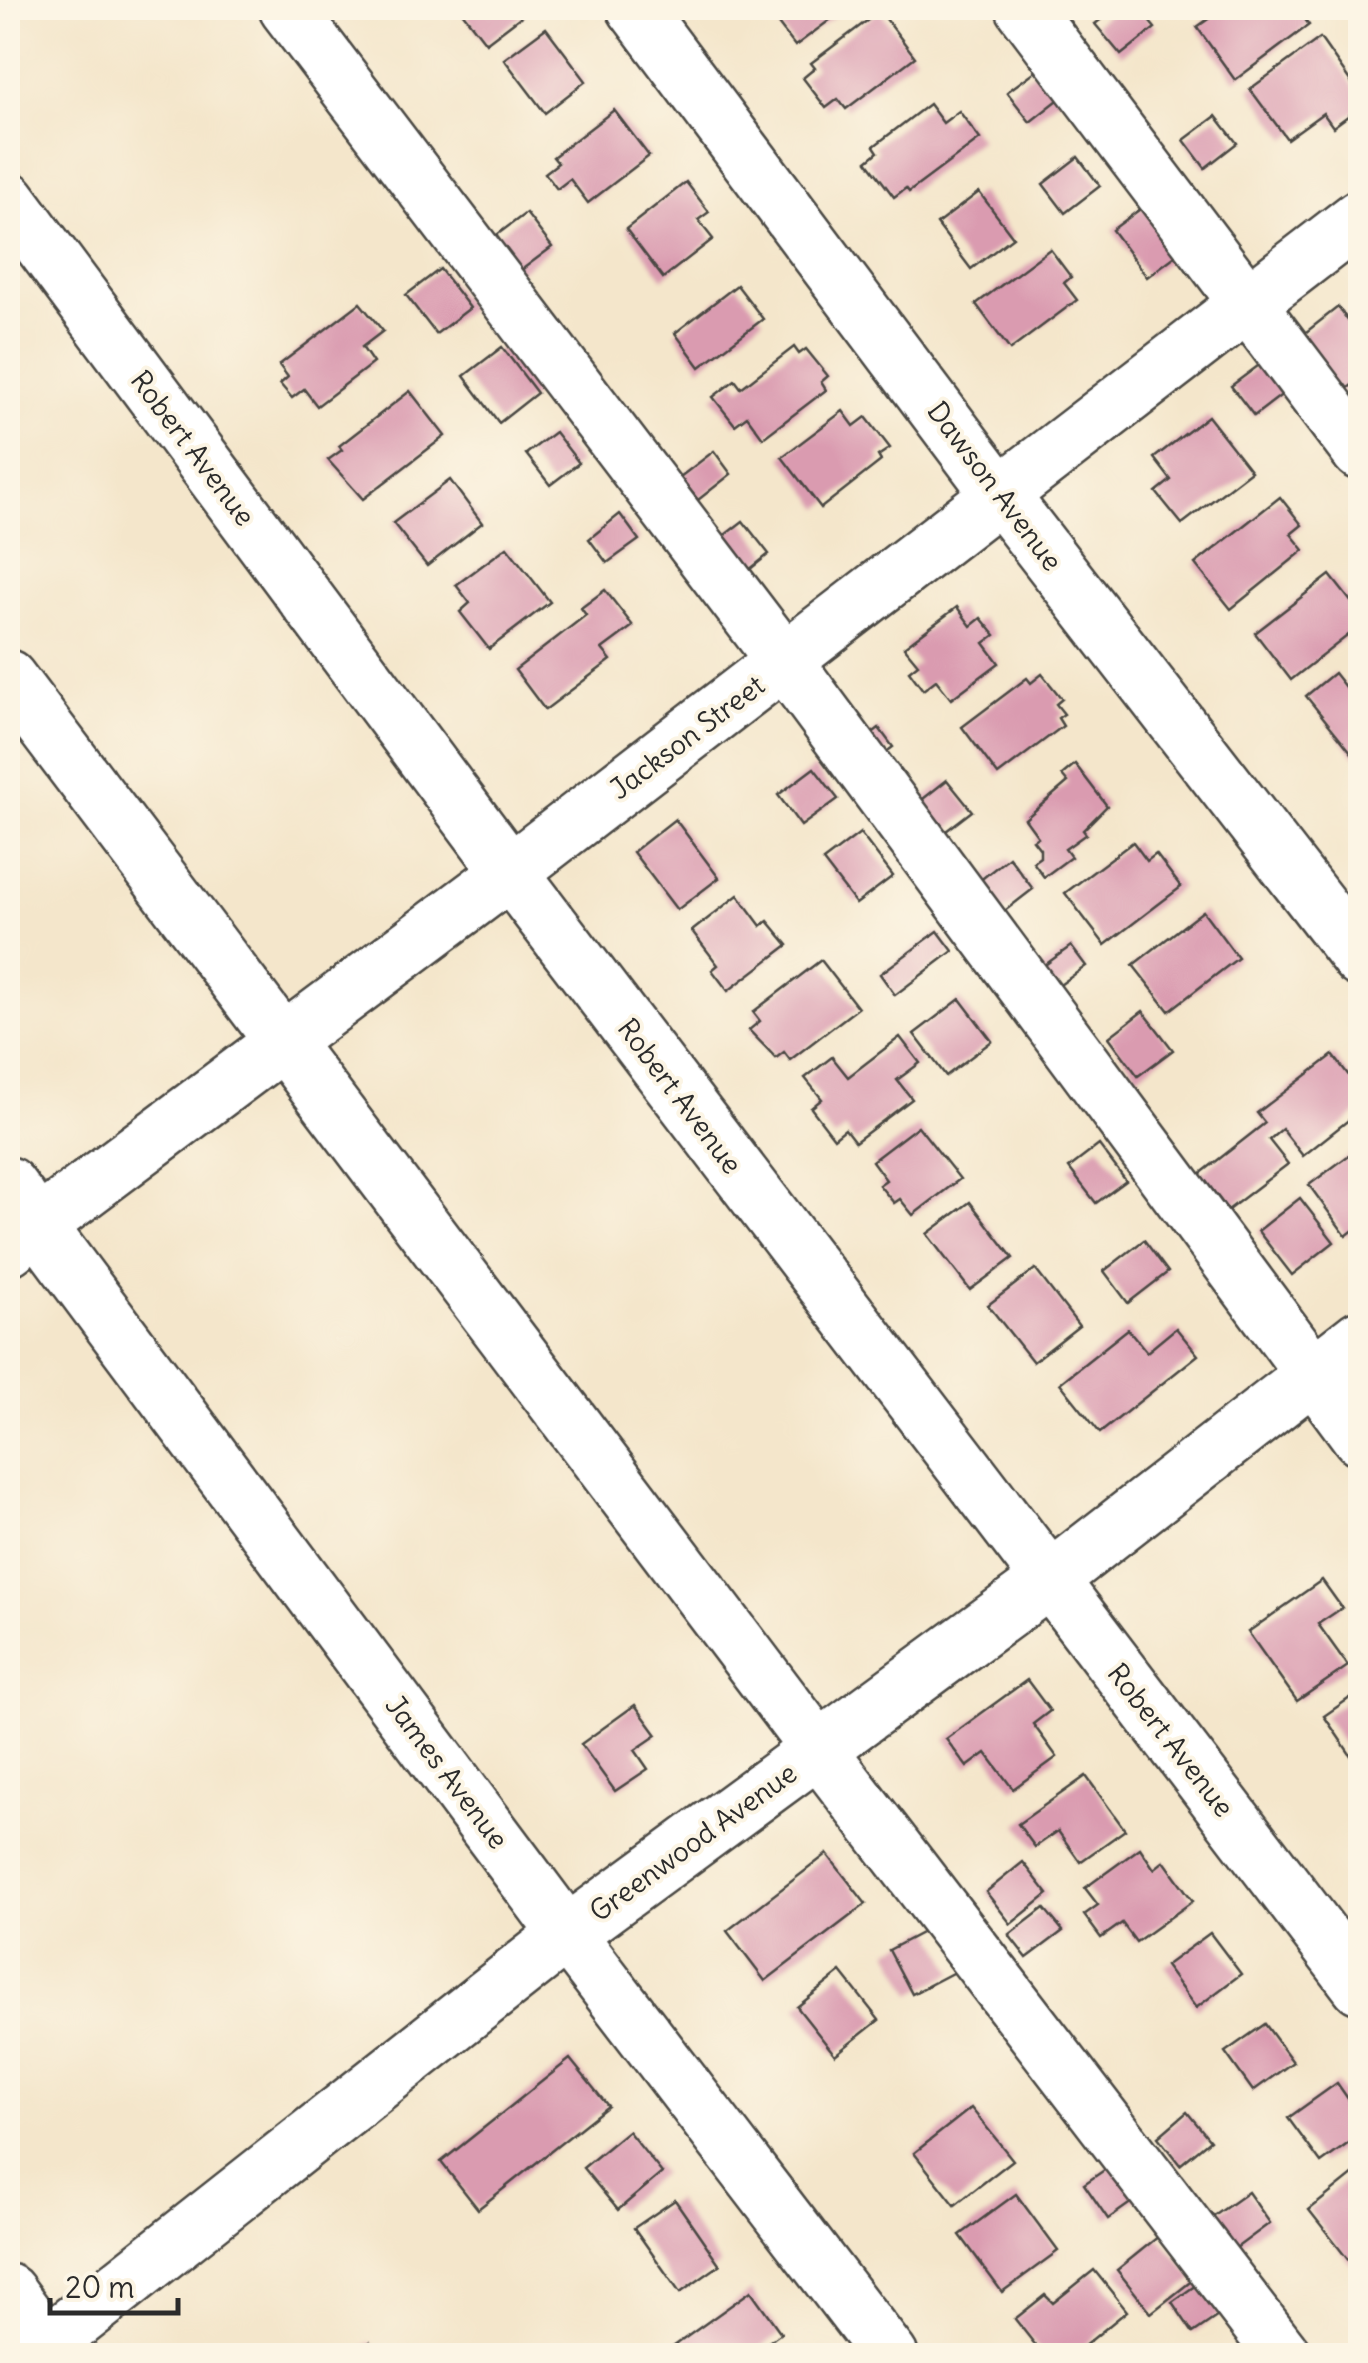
<svg xmlns="http://www.w3.org/2000/svg" width="1368" height="2363" viewBox="0 0 1368 2363" font-family="Delius,sans-serif">
	<rect width="100%" height="100%" fill="#fcf5e5"/>
	<filter id="ink" filterUnits="userSpaceOnUse"><feTurbulence type="fractalNoise" baseFrequency=".01" numOctaves="2"/><feDisplacementMap in="SourceGraphic" scale="20" xChannelSelector="R" yChannelSelector="G"/><feConvolveMatrix kernelMatrix="1 2 1 2 8 2 1 2 1" color-interpolation-filters="sRGB"/></filter>
	<filter id="wash" filterUnits="userSpaceOnUse"><feTurbulence type="fractalNoise" baseFrequency=".0048" numOctaves="4" result="noise"/><feDisplacementMap in="SourceGraphic" scale="40" xChannelSelector="R" yChannelSelector="G"/><feGaussianBlur stdDeviation="2.25" result="paint"/><feColorMatrix in="noise" values="0 0 0 0 0 0 0 0 0 0 0 0 0 0 0 0 0 1.4 0 .05"/><feComposite in="paint" operator="in"/></filter>
	<g filter="url(#wash)">
		<rect width="100%" height="100%" fill="#f4e6cb"/>
		<g id="blocks">
			<g fill="#da9bb0">
				<path d="M459,8h73l-46,35z"/>
				<path d="M766,8h80l-51,38z"/>
				<path d="M1116,8h22l17,20 -34,27 -26,-31z"/>
				<path d="M1224,8h73l12,17 -74,55 -38,-53z"/>
				<path d="M880,11l35,46 -69,52 -8,-10 -12,9 -23,-30 12,-10 -4,-5z"/>
				<path d="M546,28l40,53 -41,32 -41,-54z"/>
				<path d="M1320,38l40,57v12l-27,20 -10,-14 -36,26 -37,-50z"/>
				<path d="M1045,64l22,29 -37,29 -23,-30z"/>
				<path d="M929,104l14,19 16,-12 21,28 -71,53 -3,-4 -12,9 -27,-36 11,-9 -4,-6z"/>
				<path d="M614,110l35,46 -61,47 -18,-24 -13,10 -12,-16 13,-10 -5,-6z"/>
				<path d="M1216,116l21,27 -32,25 -21,-28z"/>
				<path d="M1078,157l22,29 -35,27 -22,-29z"/>
				<path d="M686,182l23,30 -11,8 15,19 -50,39 -37,-49z"/>
				<path d="M979,192l34,45 -42,32 -34,-45z"/>
				<path d="M1147,204l35,47 -35,26 -35,-47z"/>
				<path d="M526,213l26,34 -36,27 -26,-34z"/>
				<path d="M1050,249l21,28 -7,6 13,17 -67,50 -34,-46z"/>
				<path d="M440,269l30,39 -34,26 -30,-39z"/>
				<path d="M737,285l26,34 -63,48 -25,-34z"/>
				<path d="M360,303l23,28 -21,16 11,16 -56,43 -13,-17 -12,9 -12,-14 8,-7 -9,-12z"/>
				<path d="M1338,307l22,30v42l-21,16 -43,-55z"/>
				<path d="M502,347l35,46 -38,30 -35,-47z"/>
				<path d="M794,347l5,7 7,-5 22,27 -7,6 5,8 -63,48 -16,-22 -12,9 -22,-28 22,-17 6,8z"/>
				<path d="M1266,360l22,30 -34,26 -23,-30z"/>
				<path d="M410,391l35,45 -82,63 -35,-39 14,-10 -3,-4z"/>
				<path d="M843,411l11,15 12,-9 24,31 -12,8 3,5 -60,47 -39,-51z"/>
				<path d="M1208,416l43,55 -69,53 -26,-32 15,-12 -17,-22z"/>
				<path d="M555,432l24,31 -29,22 -24,-31z"/>
				<path d="M714,451l17,23 -33,26 -18,-23z"/>
				<path d="M450,480l32,43 -55,43 -34,-43z"/>
				<path d="M1280,497l22,28 -11,9 13,16 -73,59 -36,-45z"/>
				<path d="M620,514l19,26 -32,23 -18,-24z"/>
				<path d="M743,521l26,33 -35,28 -26,-34z"/>
				<path d="M507,547l43,55 -61,47 -29,-37 10,-9 -14,-18z"/>
				<path d="M1330,575l30,38v13l-69,54 -36,-47z"/>
				<path d="M605,590l28,36 -31,23 9,11 -66,50 -30,-40 71,-55 -5,-7z"/>
				<path d="M957,607l14,19 10,-8 14,17 -11,8 15,20 -48,36 -15,-19 -13,10 -14,-19 9,-7 -14,-17z"/>
				<path d="M1334,673l11,14 15,-12v77l-5,5 -49,-61z"/>
				<path d="M1042,674l20,25 -6,5 8,10 -6,4 5,8 -65,49 -36,-48 65,-49 4,5z"/>
				<path d="M879,728l14,19 -23,17 -14,-18z"/>
				<path d="M1075,764l32,42 -24,24 3,4 -21,15 6,8 -27,20 -11,-15 7,-5v-8l-7,-9 5,-3 -13,-18 43,-37 -6,-7z"/>
				<path d="M814,768l24,31 -37,27 -23,-31z"/>
				<path d="M947,780l25,31 -39,30 -24,-31z"/>
				<path d="M675,819l44,59 -42,32 -44,-58z"/>
				<path d="M860,833l33,43 -37,28 -33,-43z"/>
				<path d="M1133,842l14,19 9,-7 25,33 -76,58 -40,-52z"/>
				<path d="M1009,857l24,32 -31,24 -24,-31z"/>
				<path d="M738,895l23,31 7,-5 20,24 -60,46 -16,-21 6,-5 -26,-34z"/>
				<path d="M1203,911l35,47 -69,53 -36,-46z"/>
				<path d="M938,931l15,20 -58,44 -15,-21z"/>
				<path d="M1071,946l15,20 -33,24 -15,-20z"/>
				<path d="M821,960l37,48 -68,52 -6,-8 -8,6 -27,-28 11,-9 -7,-9z"/>
				<path d="M960,999l32,42 -46,35 -32,-42z"/>
				<path d="M1143,1011l30,39 -35,26 -29,-39z"/>
				<path d="M900,1037l20,26 -23,17 15,19 -57,43 -10,-13 -11,9 -23,-30 11,-9 -17,-21 27,-21 16,20z"/>
				<path d="M1333,1055l27,35v21l-57,45 -21,-27 -13,11 19,24 -60,46 -28,-36 65,-51 -8,-10z"/>
				<path d="M918,1126l42,53 -47,36 -13,-16 -6,4 -15,-18 7,-5 -14,-19z"/>
				<path d="M1099,1145l27,36 -30,22 -27,-35z"/>
				<path d="M1360,1147v78l-14,11 -37,-51z"/>
				<path d="M1300,1198l34,44 -42,33 -34,-44z"/>
				<path d="M970,1202l43,56 -43,32 -43,-56z"/>
				<path d="M1144,1240l24,32 -40,31 -24,-32z"/>
				<path d="M1035,1269l44,57 -46,36 -45,-57z"/>
				<path d="M1176,1328l22,27 -98,78 -40,-50 68,-54 19,23z"/>
				<path d="M1322,1580l20,28 -24,16 30,42 -51,35 -49,-69z"/>
				<path d="M1027,1680l23,31 -17,13 24,33 -44,32 -27,-36 -19,14 -21,-28z"/>
				<path d="M1360,1691v78l-36,-53z"/>
				<path d="M635,1705l22,30 -22,15 13,19 -33,22 -34,-47z"/>
				<path d="M1086,1776l39,54 -45,32 -22,-31 -23,16 -17,-23z"/>
				<path d="M1140,1848l14,21 10,-8 29,40 -57,41 -14,-19 -21,15 -17,-23 14,-10 -13,-17z"/>
				<path d="M827,1854l39,50 -101,77 -38,-50z"/>
				<path d="M1023,1862l25,32 -37,30 -25,-32z"/>
				<path d="M1044,1908l19,23 -36,27 -18,-23z"/>
				<path d="M931,1928l23,44 -42,22 -23,-44z"/>
				<path d="M1210,1933l31,41 -45,34 -31,-42z"/>
				<path d="M841,1972l38,48 -44,35 -38,-48z"/>
				<path d="M1265,2024l28,38 -40,29 -28,-39z"/>
				<path d="M570,2059l38,47 -130,103 -37,-47z"/>
				<path d="M1337,2083l23,33v19l-39,28 -33,-45z"/>
				<path d="M971,2108l42,52 -58,45 -41,-52z"/>
				<path d="M1187,2112l23,28 -30,25 -22,-28z"/>
				<path d="M628,2131l34,42 -44,37 -35,-42z"/>
				<path d="M1116,2162l23,35 -31,22 -24,-35z"/>
				<path d="M1360,2169v106l-51,-65z"/>
				<path d="M1248,2192l22,31 -38,28 -22,-32z"/>
				<path d="M1016,2194l42,57 -56,41 -42,-57z"/>
				<path d="M675,2200l45,65 -40,28 -46,-65z"/>
				<path d="M1159,2236l35,43 -43,34 -34,-43z"/>
				<path d="M1094,2270l33,41 -55,45h-28l-29,-37 30,-24 8,8z"/>
				<path d="M1199,2283l22,31 -28,19 -21,-31z"/>
				<path d="M751,2291l30,42 -32,23h-74l-5,-7z"/>
				<path d="M370,2342l11,14h-28z"/>
			</g>
		</g>
	</g>
	<g filter="url(#ink)">
		<use href="#blocks" fill-opacity="0" stroke="#494743" stroke-width="2.5"/>
		<g fill="none" stroke-linecap="round" stroke-linejoin="round">
			<g stroke="#494743" stroke-width="60">
				<g id="minor">
					<path d="M287,8l498,654 575,775"/>
					<path d="M635,8l367,489 358,462"/>
					<path d="M1024,8l336,444"/>
					<path d="M8,199l502,673 850,1114"/>
					<path d="M8,678l810,1071 466,607"/>
					<path d="M8,1185l559,749 323,422"/>
					<path d="M8,1248l502,-376 850,-655"/>
					<path d="M8,2292l47,64"/>
					<path d="M32,2356l535,-422 481,-353 312,-243"/>
				</g>
			</g>
			<use href="#minor" stroke="#fff" stroke-width="55"/>
		</g>
	</g>
	<g text-anchor="middle" stroke-width="8" stroke-linejoin="round" paint-order="stroke">
		<g font-size="28" fill="#2b2b2b" stroke="#fcf5e5">
			<text transform="translate(193 448) rotate(53)" y="10">Robert Avenue</text>
			<text transform="translate(995 486) rotate(53)" y="10">Dawson Avenue</text>
			<text transform="translate(687 737) rotate(-37)" y="10">Jackson Street</text>
			<text transform="translate(680 1096) rotate(53)" y="10">Robert Avenue</text>
			<text transform="translate(1171 1740) rotate(52)" y="10">Robert Avenue</text>
			<text transform="translate(447 1772) rotate(53)" y="10">James Avenue</text>
			<text transform="translate(693 1842) rotate(-36)" y="10">Greenwood Avenue</text>
		</g>
	</g>
	<rect width="1368" height="2363" fill="none" stroke="#fcf5e5" stroke-width="40"/>
	<path d="M50 2298v15h128v-15" fill="none" stroke="#2b2b2b" stroke-width="5"/>
	<text x="65" y="2298" font-size="30" fill="#2b2b2b" stroke="#fcf5e5" stroke-width="8" paint-order="stroke">20 m</text>
</svg>
